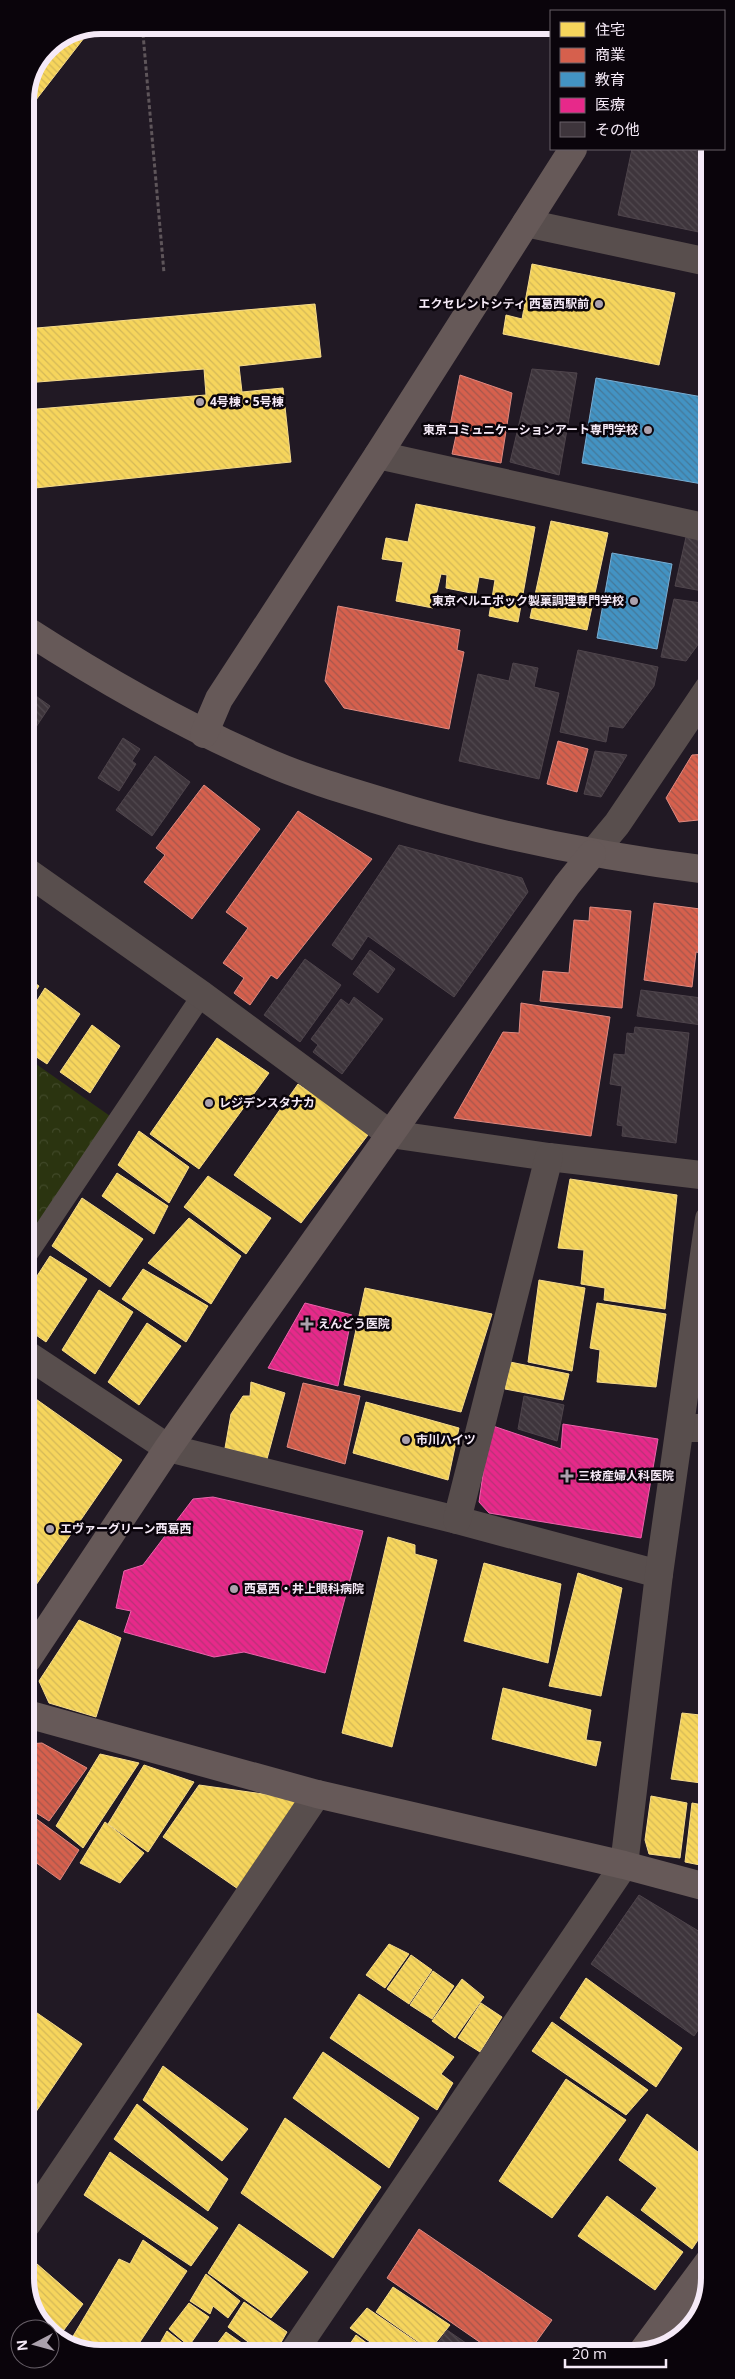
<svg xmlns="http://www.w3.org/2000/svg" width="735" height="2379" viewBox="0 0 735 2379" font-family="'Open Sans','Noto Sans JP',sans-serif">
	<defs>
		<pattern id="park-crowns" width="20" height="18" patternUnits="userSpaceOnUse" patternTransform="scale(1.25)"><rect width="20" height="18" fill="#2b3410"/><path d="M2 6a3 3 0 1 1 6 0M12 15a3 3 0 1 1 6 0" fill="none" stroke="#404828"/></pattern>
		<pattern id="homes-back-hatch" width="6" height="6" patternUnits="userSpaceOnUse" patternTransform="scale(1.25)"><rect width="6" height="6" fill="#f6d55c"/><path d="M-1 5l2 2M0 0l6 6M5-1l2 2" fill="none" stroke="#d4b858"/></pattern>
		<pattern id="shops-back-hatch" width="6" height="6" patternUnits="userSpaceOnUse" patternTransform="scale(1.25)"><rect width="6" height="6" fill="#d6604d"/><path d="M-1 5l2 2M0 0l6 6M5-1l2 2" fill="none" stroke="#a5574c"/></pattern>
		<pattern id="schools-back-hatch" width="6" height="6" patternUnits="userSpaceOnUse" patternTransform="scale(1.25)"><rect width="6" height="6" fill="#4393c3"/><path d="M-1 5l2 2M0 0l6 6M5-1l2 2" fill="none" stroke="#457899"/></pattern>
		<pattern id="health-back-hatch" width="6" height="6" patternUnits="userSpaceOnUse" patternTransform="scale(1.25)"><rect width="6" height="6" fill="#e7298a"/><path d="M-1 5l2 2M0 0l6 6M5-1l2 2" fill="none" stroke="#b83277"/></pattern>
		<pattern id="building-back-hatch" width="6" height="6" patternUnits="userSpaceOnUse" patternTransform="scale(1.25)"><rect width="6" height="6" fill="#3e353c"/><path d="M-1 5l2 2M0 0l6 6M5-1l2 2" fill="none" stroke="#51494f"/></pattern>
	</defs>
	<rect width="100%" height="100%" fill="#211924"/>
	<path fill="url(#park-crowns)" d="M26,1057l84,59 -84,125z"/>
	<g fill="url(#homes-back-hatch)" stroke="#f6db8a">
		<path d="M91,29l-66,85v-14l22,-53z"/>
		<path d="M532,264l143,29 -16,72 -156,-31 3,-19 16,4z"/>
		<path d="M315,304l6,53 -82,9 3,26 41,-4 8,74 -266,27v-79l181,-15 -2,-26 -179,14v-54z"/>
		<path d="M416,504l119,23 -17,95 -29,-6 6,-36 -16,-3 -3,17 -30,-6 1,-13 -6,-1 -8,34 -37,-7 7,-39 -21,-3 4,-21 22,4z"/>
		<path d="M551,521l57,12 -21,97 -57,-12z"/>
		<path d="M26,977l13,9 -13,20z"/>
		<path d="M45,988l35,26 -33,50 -21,-14v-32z"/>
		<path d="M92,1025l28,21 -30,47 -30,-21z"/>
		<path d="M217,1038l52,35 -70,96 -49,-35z"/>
		<path d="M298,1084l73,47 -70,92 -67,-48z"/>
		<path d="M139,1131l50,36 -20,36 -51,-38z"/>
		<path d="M117,1173l51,33 -14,28 -52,-38z"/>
		<path d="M208,1176l63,42 -25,36 -62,-47z"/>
		<path d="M570,1179l107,16 -12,114 -61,-9 1,-12 -24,-4 3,-34 -26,-2z"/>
		<path d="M82,1198l61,41 -33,48 -58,-41z"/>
		<path d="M189,1218l52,38 -30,48 -63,-41z"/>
		<path d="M50,1256l37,23 -41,63 -20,-14v-35z"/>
		<path d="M143,1269l65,37 -22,36 -64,-43z"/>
		<path d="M539,1280l46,8 -13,83 -44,-9z"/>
		<path d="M365,1288l127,26 -31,98 -117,-27z"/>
		<path d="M99,1290l34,22 -38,62 -33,-24z"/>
		<path d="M597,1303l69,11 -10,73 -59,-5 3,-32 -10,-2z"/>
		<path d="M147,1323l34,23 -42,59 -31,-23z"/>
		<path d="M510,1362l59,12 -6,26 -58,-11z"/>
		<path d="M251,1382l34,11 -18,66 -42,-11 6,-34 12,-18h7z"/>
		<path d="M26,1392l96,68 -95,138z"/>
		<path d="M366,1402l93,26 -11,52 -95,-27z"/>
		<path d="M388,1537l27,8v9l22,6 -45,187 -50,-14z"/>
		<path d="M484,1563l77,21 -13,79 -84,-22z"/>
		<path d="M578,1573l44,15 -21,108 -52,-10z"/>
		<path d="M79,1620l42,18 -25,79 -47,-14 -10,-22z"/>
		<path d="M503,1688l88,22 -5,30 15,2 -5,24 -104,-27z"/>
		<path d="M682,1713l27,3v68l-38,-5z"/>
		<path d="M100,1754l39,9 -56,85 -27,-22z"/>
		<path d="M144,1765l50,17 -46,70 -40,-28z"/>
		<path d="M199,1785l100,14 -58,92 -78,-54z"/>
		<path d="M651,1796l36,7 -7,55 -31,-4 -4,-14z"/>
		<path d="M692,1803l17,3 1,61 -25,-5z"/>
		<path d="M105,1822l39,31 -24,30 -40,-20z"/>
		<path d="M389,1944l20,10 -24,34 -19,-13z"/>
		<path d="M411,1955l21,15 -23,34 -22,-15z"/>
		<path d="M433,1971l21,15 -22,33 -22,-14z"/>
		<path d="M586,1978l96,70 -26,39 -96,-69z"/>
		<path d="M462,1979l22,18 -29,41 -23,-17z"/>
		<path d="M359,1994l95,63 -13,17 12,9 -16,27 -107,-72z"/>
		<path d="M481,2003l21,14 -22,35 -22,-14z"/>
		<path d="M27,2006l55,38 -55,81z"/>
		<path d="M552,2022l96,68 -22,25 -94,-64z"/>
		<path d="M323,2052l96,66 -30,50 -96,-70z"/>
		<path d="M163,2066l85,63 -26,32 -79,-61z"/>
		<path d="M566,2079l60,41 -74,98 -53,-37z"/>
		<path d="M137,2104l91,75 -20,32 -94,-72z"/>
		<path d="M647,2114l63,47v61l-18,27 -51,-39 16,-22 -38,-28z"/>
		<path d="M285,2118l96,69 -48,71 -92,-65z"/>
		<path d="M110,2152l108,76 -27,38 -107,-71z"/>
		<path d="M607,2196l76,56 -28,38 -77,-54z"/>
		<path d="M239,2224l69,48 -37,46 -63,-45z"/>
		<path d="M143,2240l44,31 -55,83h-37l-26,-11 50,-84 11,5z"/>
		<path d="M29,2257l54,47 -25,34 -7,-3 -1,-6h-3l-19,-31z"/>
		<path d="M206,2274l34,27 -12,17 -15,-12 -3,8 -20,-13z"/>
		<path d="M393,2287l57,38 -20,25 -54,-38z"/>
		<path d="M244,2302l43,30 -12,21h-12l-35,-26z"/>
		<path d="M189,2303l20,14 -20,29 -20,-17z"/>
		<path d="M367,2308l51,35 -5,9 -27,1 -36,-25z"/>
		<path d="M167,2331l22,17 -3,5 -32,1z"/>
		<path d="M226,2332l30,21h-46z"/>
		<path d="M356,2335l24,18h-36z"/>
	</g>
	<g fill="url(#shops-back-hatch)" stroke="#df8980">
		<path d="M460,375l52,18 -11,70 -49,-9 5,-23 -7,-5z"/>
		<path d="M338,606l122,24 -3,20 7,2 -15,77 -105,-21 -19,-27z"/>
		<path d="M558,741l30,8 -11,43 -30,-8z"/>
		<path d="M708,754v65l-29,3 -13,-24 26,-43z"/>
		<path d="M204,785l56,44 -68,90 -48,-37 21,-27 -9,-7z"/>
		<path d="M298,811l74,48 -95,120 -6,-4 -21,30 -16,-12 10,-15 -21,-15 25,-35 -22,-16z"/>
		<path d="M654,903l54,7v44l-12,-2 -4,35 -48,-7z"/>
		<path d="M590,907l41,4 -9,97 -82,-7 3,-30 26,2 5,-53 15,1z"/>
		<path d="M521,1003l89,14 -19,119 -137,-18 49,-86 16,1z"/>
		<path d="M303,1383l57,13 -15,68 -58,-17z"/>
		<path d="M42,1743l45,25 -38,53 -22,-14v-63z"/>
		<path d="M27,1812l52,38 -19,30 -33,-24z"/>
		<path d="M419,2229l133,91 -23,32h-35l-107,-74z"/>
	</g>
	<g fill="url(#schools-back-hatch)" stroke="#78add3">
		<path d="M596,378l112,20v87l-126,-22z"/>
		<path d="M612,553l60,11 -15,85 -60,-11z"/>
	</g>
	<g fill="url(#health-back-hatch)" stroke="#eb63ab">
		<path d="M305,1303l47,12 -14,71 -70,-18z"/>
		<path d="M563,1424l95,15 -17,99 -152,-25 -10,-11 11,-77 71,24z"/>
		<path d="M213,1497l150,34 -38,142 -81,-21 -30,5 -90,-25 7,-21 -15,-3 8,-37 19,-6 50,-66z"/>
	</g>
	<g fill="url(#building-back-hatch)" stroke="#4e444b">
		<path d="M632,149h55l21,4v81l-90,-19z"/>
		<path d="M532,369l45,4 -18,102 -49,-13z"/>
		<path d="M686,537l22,5v50l-33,-6z"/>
		<path d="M674,599l34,5v27l-22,30 -25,-4z"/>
		<path d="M578,650l80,17 -4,19 -31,42 -14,-2 -3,16 -46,-10z"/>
		<path d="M513,663l25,5 -4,19 25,6 -20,86 -80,-18 19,-87 31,7z"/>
		<path d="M26,689l24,17 -24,36z"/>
		<path d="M123,738l17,11 -8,12 4,3 -17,27 -21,-13z"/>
		<path d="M595,751l32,4 -26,42 -17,-3z"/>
		<path d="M155,756l35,26 -38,54 -36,-26z"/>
		<path d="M399,845l123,33 6,14 -74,105 -86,-61 -16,24 -20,-15z"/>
		<path d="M370,950l25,19 -17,24 -25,-19z"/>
		<path d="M305,959l36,26 -41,57 -36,-27z"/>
		<path d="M641,990l68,9v27l-72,-10z"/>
		<path d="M354,997l29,22 -41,55 -29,-22 5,-7 -7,-6 30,-40 8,6z"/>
		<path d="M635,1027l54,6 -13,110 -54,-7 1,-10 -6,-1 5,-39 -12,-2 4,-30 11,1 2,-22 7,1z"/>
		<path d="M524,1396l40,9 -7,36 -39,-12z"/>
		<path d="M639,1895l71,43v75l-16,23 -103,-72z"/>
		<path d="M447,2330l32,22h-47z"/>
	</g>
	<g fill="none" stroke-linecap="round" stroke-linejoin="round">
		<path stroke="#5e555a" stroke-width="3" stroke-dasharray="4 2.5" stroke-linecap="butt" d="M143,34l21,239"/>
		<path stroke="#584e4d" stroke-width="20" d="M26,1257l176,-262"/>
		<g stroke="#584e4d" stroke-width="28">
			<path d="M526,223l182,39"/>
			<path d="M378,455l330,73"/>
			<path d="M592,854l25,-30 91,-135"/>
			<path d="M26,871l176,124 188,139 159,23 160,19"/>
			<path d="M26,1354l142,94 289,72 202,54"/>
			<path d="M681,1428h28"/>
			<path d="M457,1520l92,-363"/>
			<path d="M27,2224l290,-430"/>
			<path d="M293,2353l331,-488 35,-291 50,-355"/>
		</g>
		<g stroke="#665958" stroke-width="28">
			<path d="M26,630c76,49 154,94 237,130 38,17 78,29 118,41 109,34 214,55 327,69"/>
			<path d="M204,734l15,-35 159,-244 195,-306"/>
			<path d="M27,1660l141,-212 399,-563 25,-31"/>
			<path d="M27,1714l290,80 307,71 86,23"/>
			<path d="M642,2352l68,-92"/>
		</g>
	</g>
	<g fill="#aba1ad" stroke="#0a040b" stroke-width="2">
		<circle cx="599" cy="304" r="5"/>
		<circle cx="200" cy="402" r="5"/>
		<circle cx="648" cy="430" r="5"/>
		<circle cx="634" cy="601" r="5"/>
		<circle cx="209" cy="1103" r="5"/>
		<path d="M304.5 1316.5h5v5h5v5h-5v5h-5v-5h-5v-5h5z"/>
		<circle cx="406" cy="1440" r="5"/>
		<path d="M564.5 1468.5h5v5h5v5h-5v5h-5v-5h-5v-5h5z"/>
		<circle cx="50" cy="1529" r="5"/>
		<circle cx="234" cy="1589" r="5"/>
	</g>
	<g text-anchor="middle" stroke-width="5" stroke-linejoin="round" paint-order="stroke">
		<g font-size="12" font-weight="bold" fill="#f5eaf7" stroke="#0a040b" text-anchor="start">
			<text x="589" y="308" text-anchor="end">エクセレントシティ 西葛西駅前</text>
			<text x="210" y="406">4号棟・5号棟</text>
			<text x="638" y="434" text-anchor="end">東京コミュニケーションアート専門学校</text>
			<text x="624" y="605" text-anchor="end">東京ベルエポック製菓調理専門学校</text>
			<text x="219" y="1107">レジデンスタナカ</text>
			<text x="318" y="1328">えんどう医院</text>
			<text x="416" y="1444">市川ハイツ</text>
			<text x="578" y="1480">三枝産婦人科医院</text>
			<text x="60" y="1533">エヴァーグリーン西葛西</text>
			<text x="244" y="1593">西葛西・井上眼科病院</text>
		</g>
	</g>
	<path d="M0 0H735V2379H0ZM101 34H634A67 67 0 0 1 701 101V2278A67 67 0 0 1 634 2345H101A67 67 0 0 1 34 2278V101A67 67 0 0 1 101 34Z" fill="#0a040b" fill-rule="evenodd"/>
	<path fill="none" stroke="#f5eaf7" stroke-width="6" d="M101 34H634A67 67 0 0 1 701 101V2278A67 67 0 0 1 634 2345H101A67 67 0 0 1 34 2278V101A67 67 0 0 1 101 34Z"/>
	<rect x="550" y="10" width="175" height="140" fill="#0a040b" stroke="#686069"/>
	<rect x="560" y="22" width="25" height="15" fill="#f6d55c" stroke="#686069"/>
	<text x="595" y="35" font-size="15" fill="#f5eaf7">住宅</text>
	<rect x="560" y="48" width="25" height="15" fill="#d6604d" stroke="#686069"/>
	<text x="595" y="60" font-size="15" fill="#f5eaf7">商業</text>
	<rect x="560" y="72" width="25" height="15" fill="#4393c3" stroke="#686069"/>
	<text x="595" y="85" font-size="15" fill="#f5eaf7">教育</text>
	<rect x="560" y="98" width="25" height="15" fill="#e7298a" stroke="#686069"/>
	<text x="595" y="110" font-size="15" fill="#f5eaf7">医療</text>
	<rect x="560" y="122" width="25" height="15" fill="#3e353c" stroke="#686069"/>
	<text x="595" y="135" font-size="15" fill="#f5eaf7">その他</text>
	<g transform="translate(35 2344) rotate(264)"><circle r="24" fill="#0a040b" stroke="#686069"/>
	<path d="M0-4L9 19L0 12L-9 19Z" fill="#aba1ad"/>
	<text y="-8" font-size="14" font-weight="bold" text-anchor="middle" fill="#f5eaf7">N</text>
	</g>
	<path d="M565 2359v8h101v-8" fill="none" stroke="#f5eaf7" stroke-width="2.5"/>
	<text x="572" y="2359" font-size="15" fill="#f5eaf7" stroke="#0a040b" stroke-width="4" paint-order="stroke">20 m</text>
</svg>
